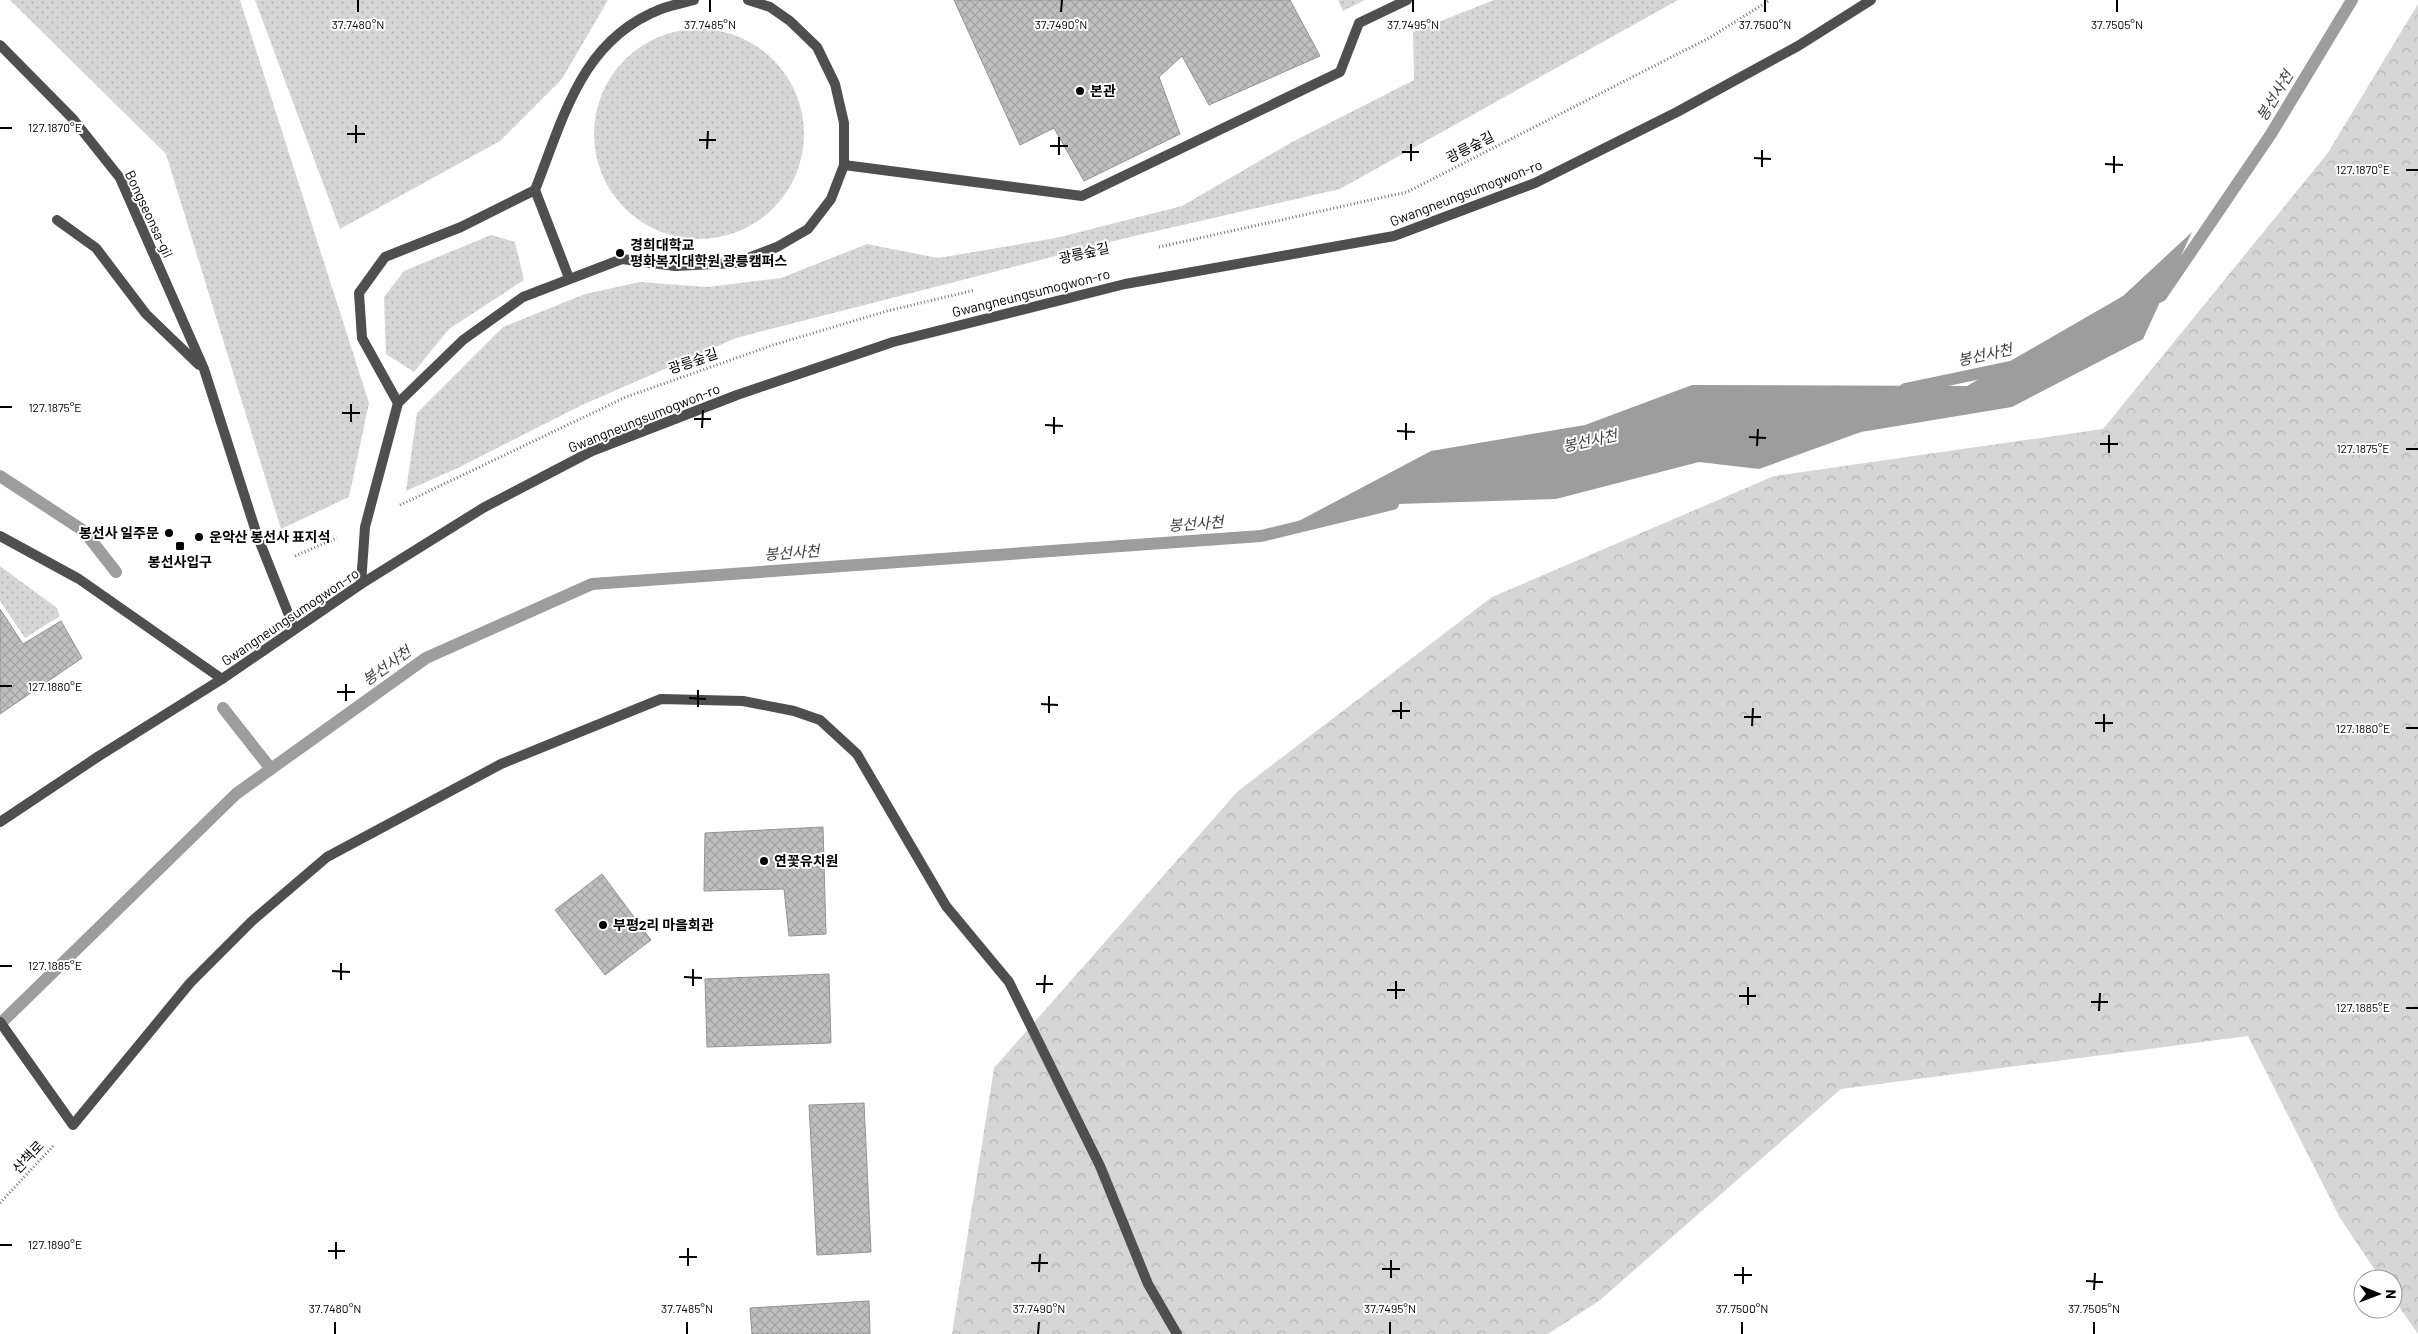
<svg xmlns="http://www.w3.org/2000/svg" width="2418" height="1334" viewBox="0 0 2418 1334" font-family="Barlow,'Noto Sans KR',sans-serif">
	<defs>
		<pattern id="grass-dots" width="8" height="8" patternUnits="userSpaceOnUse" patternTransform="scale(1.25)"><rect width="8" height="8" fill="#d6d6d6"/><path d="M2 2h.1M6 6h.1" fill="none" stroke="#b6b6b6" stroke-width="1.8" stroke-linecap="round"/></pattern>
		<pattern id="forest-crowns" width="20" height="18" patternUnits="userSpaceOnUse" patternTransform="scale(1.25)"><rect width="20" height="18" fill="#d6d6d6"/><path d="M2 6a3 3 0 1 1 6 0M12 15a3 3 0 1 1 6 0" fill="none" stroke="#b6b6b6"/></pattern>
		<pattern id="building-cross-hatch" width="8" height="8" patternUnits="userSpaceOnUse" patternTransform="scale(1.25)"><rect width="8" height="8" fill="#bfbfbf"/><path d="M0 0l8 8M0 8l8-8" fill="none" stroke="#a2a2a2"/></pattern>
	</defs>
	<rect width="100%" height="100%" fill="#fff"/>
	<g fill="url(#grass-dots)">
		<path d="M10,0h230l129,403 -20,94 -68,32 -115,-375z"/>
		<path d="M255,0h353l-46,79 -62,62 -160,88z"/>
		<path d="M1338,0h27l-22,11z"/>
		<path d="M1494,0h184l-338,189 -214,49 -390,100 -154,67 -122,62 -54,24 11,-78 86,-86 82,-33 55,-12 68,5 73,-9 86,-34 71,14 118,-20 126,-32 110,-64 122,-62 -1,-48z"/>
		<circle cx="699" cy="134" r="105"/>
		<path d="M491,235l24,7 9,38 -75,49 -35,43 -28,-18 -2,-57 20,-26z"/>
		<path d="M0,566l57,42 3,8 -35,22 -25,-37z"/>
	</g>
	<path fill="url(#forest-crowns)" d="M2418,4v1330l-25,-36v-19h-12l-41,-61 -92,-182 -407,53 -242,212 -51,33h-596l42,-266 244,-277 254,-194 282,-121 329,-47 224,-275z"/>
	<path fill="#9d9d9d" d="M2192,232l-49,107 -131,68 -151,25 -102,37 -60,-7 -143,37 -158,5 -103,19 136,-72 154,-26 107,-40 275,1 156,-90z"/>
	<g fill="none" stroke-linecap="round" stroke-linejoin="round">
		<g stroke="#9d9d9d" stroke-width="12">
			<path d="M2156,298l5,-2 110,-162 81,-134"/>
			<path d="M1905,389l105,-22"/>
			<path d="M0,476l84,55 32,41"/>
			<path d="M223,708l48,61"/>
			<path d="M0,1024l236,-230 190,-136 166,-74 669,-48 132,-32"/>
		</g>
	</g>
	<g fill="url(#building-cross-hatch)" stroke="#939393">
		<path d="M954,0h336l30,56 -111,49 -27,-49 -23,21 21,57 -96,47 -30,-53 -34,17z"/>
		<path d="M0,609l23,35 38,-23 21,37 -82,56z"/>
		<path d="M823,827l3,107 -37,2 -5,-47 -80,2 1,-58z"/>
		<path d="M602,874l49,66 -46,35 -50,-65z"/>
		<path d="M829,974l2,69 -124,4 -2,-68z"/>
		<path d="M864,1103l7,149 -54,3 -8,-150z"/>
		<path d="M869,1301l1,33h-118l-2,-26z"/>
	</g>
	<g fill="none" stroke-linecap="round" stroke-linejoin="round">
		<g stroke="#717171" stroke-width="3" stroke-dasharray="1 2.5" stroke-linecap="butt">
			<path d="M1159,247l248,-55 302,-154 61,-38"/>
			<path d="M400,505l226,-108 147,-52 114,-34 88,-21"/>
			<path d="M295,556l42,-18"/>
			<path d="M0,1203l54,-58"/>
		</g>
		<g stroke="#4f4f4f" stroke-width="10">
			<path d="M0,45l73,74 47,59 84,191 53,166"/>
			<path d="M844,165l238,31 258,-124 19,-49 48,-23"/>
			<path d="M535,190l34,88"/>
			<path d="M57,220l39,28 50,66 53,51"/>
			<path d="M398,403l-36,-65 -3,-45 26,-36 76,-30 74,-37c29,-73 46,-150 126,-181 10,-4 22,-6 33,-9"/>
			<path d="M361,584l4,-57 33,-124 65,-63 60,-43 99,-38 53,7 60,-3 42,-16 31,-18 23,-30 13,-34v-42l-9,-39 -18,-37 -27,-26 -20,-14 -22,-7"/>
		</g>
		<g stroke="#4f4f4f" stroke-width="10">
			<path d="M257,535l37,93"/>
			<path d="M0,536l79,43 143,100"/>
			<path d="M0,1022l73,103 117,-142 62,-62 75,-64 174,-93 160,-65 82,2 51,10 26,9 37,34 89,152 63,76 91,184 48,118 29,50"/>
		</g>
		<path stroke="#4f4f4f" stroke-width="10" d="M0,822l99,-66 123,-77 139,-95 122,-76 109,-57 145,-56 156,-53 232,-58 269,-48 141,-53 142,-71 121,-66 73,-46"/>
	</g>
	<path fill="none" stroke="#000" stroke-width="2" d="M358,12v-12M710,12v-12M1061,12l1,-12M1413,12v-12M1765,12v-12M2117,12v-12M0,128h12M347,134h18M699,140h17M356,143v-18M1050,146h18M707,149l1,-18M1402,152h17M1059,155v-18M1754,158l17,1M1411,161v-17M2105,164l18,1M1762,167v-17M2406,170h12M2114,173v-17M0,407h12M342,413h18M694,419h17M351,422v-18M1045,425l18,1M702,428l1,-18M1397,431l18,1M1054,434v-17M1749,437l17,1M1406,440v-17M2100,444h18M1757,446l1,-17M2406,449h12M2109,453v-18M0,686h12M337,692h18M689,698l17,1M346,701v-17M1041,704l17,1M698,707v-17M1392,711h18M1049,713v-17M1744,717h17M1401,719v-17M2095,723h18M1752,726l1,-18M2406,728h12M2104,732v-18M0,966h12M332,971l18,1M684,977l18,1M341,980v-17M1036,984h17M693,986v-17M1387,990h18M1044,993l1,-18M1739,996h17M1396,999v-18M2091,1002h17M1748,1005v-18M2406,1008h12M2099,1011l1,-18M0,1245h12M328,1251h17M679,1257h18M336,1259v-17M1031,1263h17M688,1266v-18M1382,1269h18M1039,1272l1,-18M1734,1275h18M1391,1278v-18M2086,1281l17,1M1743,1284v-17M2094,1290l1,-17M335,1334v-12M687,1334v-12M1038,1334l1,-12M1390,1334v-12M1742,1334v-12M2094,1334v-12"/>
	<g fill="#000" stroke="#fff" stroke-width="2">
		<circle cx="1080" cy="91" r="5"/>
		<circle cx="620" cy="253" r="5"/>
		<circle cx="169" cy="533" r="5"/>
		<circle cx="199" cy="537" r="5"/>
		<rect x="175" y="541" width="10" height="10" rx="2.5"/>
		<circle cx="764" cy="861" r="5"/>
		<circle cx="603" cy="925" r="5"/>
	</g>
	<g text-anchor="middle" stroke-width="4" stroke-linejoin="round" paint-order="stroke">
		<g font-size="14" font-weight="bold" fill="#000" stroke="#fff" text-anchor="start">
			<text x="1090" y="96">본관</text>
			<text x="630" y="250">경희대학교<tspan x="630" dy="16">평화복지대학원 광릉캠퍼스</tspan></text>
			<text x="159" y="538" text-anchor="end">봉선사 일주문</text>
			<text x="209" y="542">운악산 봉선사 표지석</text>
			<text x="180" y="567" text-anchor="middle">봉선사입구</text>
			<text x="774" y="866">연꽃유치원</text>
			<text x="613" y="930">부평2리 마을회관</text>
		</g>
		<g font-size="14" fill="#000" stroke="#fff">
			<text transform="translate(1470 147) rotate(-27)" y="5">광릉숲길</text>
			<text transform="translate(1466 193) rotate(-21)" y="5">Gwangneungsumogwon-ro</text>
			<text transform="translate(149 214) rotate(65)" y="5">Bongseonsa-gil</text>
			<text transform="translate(1084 253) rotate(-13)" y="5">광릉숲길</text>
			<text transform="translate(1031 293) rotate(-14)" y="5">Gwangneungsumogwon-ro</text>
			<text transform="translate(693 361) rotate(-19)" y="5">광릉숲길</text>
			<text transform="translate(644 418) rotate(-22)" y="5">Gwangneungsumogwon-ro</text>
			<text transform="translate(290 617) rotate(-34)" y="5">Gwangneungsumogwon-ro</text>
			<text transform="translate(28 1157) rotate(-47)" y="5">산책로</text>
		</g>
		<g font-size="15" font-style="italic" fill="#3e3e3e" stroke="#fff">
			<text transform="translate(2275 96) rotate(-59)" y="5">봉선사천</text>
			<text transform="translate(1985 355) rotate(-12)" y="5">봉선사천</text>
			<text transform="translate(1590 441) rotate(-12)" y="5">봉선사천</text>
			<text transform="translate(1196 524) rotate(-4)" y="5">봉선사천</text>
			<text transform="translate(792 553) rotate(-4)" y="5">봉선사천</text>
			<text transform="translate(387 666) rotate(-36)" y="5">봉선사천</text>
		</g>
	</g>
	<g font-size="12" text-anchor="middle" fill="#000" stroke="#fff" stroke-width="4" stroke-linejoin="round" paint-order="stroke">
		<text x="358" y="29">37.7480°N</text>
		<text x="710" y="29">37.7485°N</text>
		<text x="1061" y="29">37.7490°N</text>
		<text x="1413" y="29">37.7495°N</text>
		<text x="1765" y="29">37.7500°N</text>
		<text x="2117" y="29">37.7505°N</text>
		<text x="55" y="132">127.1870°E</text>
		<text x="2363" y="174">127.1870°E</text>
		<text x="55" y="412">127.1875°E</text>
		<text x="2363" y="453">127.1875°E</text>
		<text x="55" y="691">127.1880°E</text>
		<text x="2363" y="733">127.1880°E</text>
		<text x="55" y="970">127.1885°E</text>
		<text x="2363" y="1012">127.1885°E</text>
		<text x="55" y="1249">127.1890°E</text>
		<text x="335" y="1313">37.7480°N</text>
		<text x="687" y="1313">37.7485°N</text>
		<text x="1039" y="1313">37.7490°N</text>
		<text x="1390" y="1313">37.7495°N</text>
		<text x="1742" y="1313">37.7500°N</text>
		<text x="2094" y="1313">37.7505°N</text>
	</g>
	<g transform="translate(2378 1294) rotate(91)"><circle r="24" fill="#ffffff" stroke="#999999"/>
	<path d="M0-4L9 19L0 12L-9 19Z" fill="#000000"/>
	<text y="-8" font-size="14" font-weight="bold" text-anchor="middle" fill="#000000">N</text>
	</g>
</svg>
